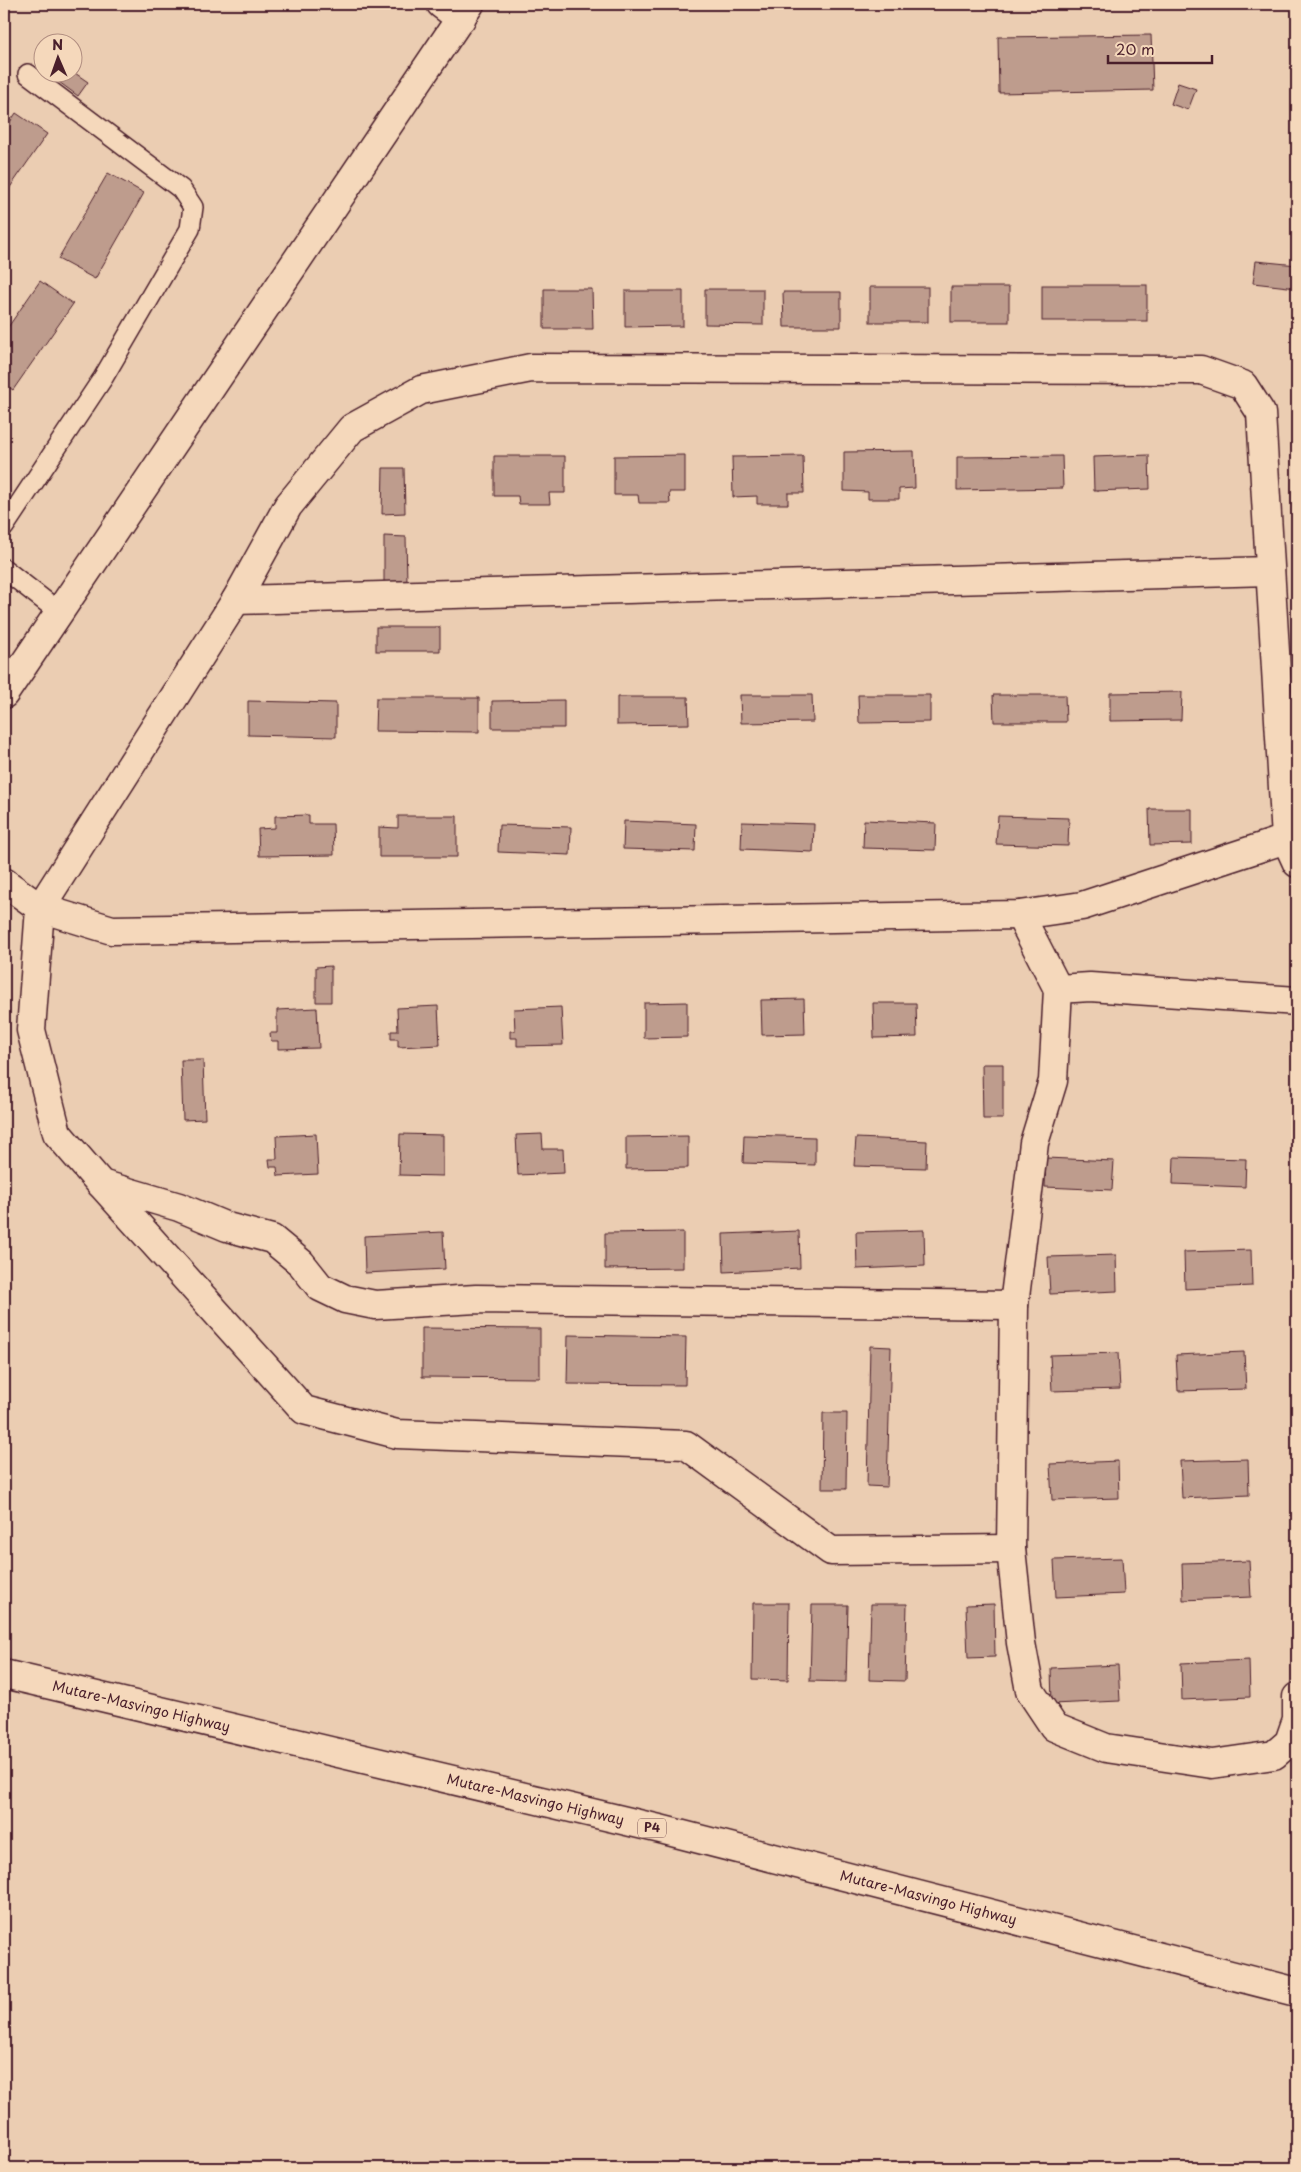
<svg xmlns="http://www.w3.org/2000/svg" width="1301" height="2172" viewBox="0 0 1301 2172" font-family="'Playpen Sans',sans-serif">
	<rect width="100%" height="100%" fill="#ebcdb2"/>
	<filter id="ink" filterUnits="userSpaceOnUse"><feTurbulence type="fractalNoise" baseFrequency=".02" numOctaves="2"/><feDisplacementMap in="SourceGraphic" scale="10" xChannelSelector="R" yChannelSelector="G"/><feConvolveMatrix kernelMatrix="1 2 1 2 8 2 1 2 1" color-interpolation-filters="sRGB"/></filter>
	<g filter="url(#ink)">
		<g fill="#be9c8d" stroke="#4a1f2b">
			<path d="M1151,35l2,55 -154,3 -1,-56z"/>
			<path d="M72,71l16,11 -10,14 -27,-20 3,-4h18z"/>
			<path d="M1178,83l18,6 -8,21 -17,-6z"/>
			<path d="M16,113l31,21 -43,62v-65z"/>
			<path d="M108,173l36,20 -49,86 -37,-20z"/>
			<path d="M1256,261l41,4v23l-44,-5z"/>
			<path d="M40,281l33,23 -60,86 -9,-6v-51z"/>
			<rect x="1042" y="285" width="105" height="36"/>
			<rect x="870" y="287" width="58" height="35"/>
			<rect x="951" y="287" width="58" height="35"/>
			<path d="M544,289h48l1,40h-49z"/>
			<path d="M705,289h58v36l-58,-1z"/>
			<path d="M625,291h58v35l-58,1z"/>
			<path d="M783,292h58v35h-57z"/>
			<path d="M914,451l1,37 -16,1v10h-31v-7l-24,-1v-39z"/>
			<path d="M685,455v37h-16l1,11h-31l-1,-8h-24v-39z"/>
			<path d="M1149,455l1,34 -56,2 -1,-34z"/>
			<path d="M494,456h71v37h-16l1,11h-31l-1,-8h-24z"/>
			<path d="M803,456l1,37h-16v11h-31v-8l-24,1 -1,-40z"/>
			<path d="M1062,456l1,32 -106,2v-33z"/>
			<path d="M383,468h21l1,45 -23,1z"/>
			<path d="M384,536l22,1 1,45 -23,1z"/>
			<rect x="376" y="627" width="64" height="24"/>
			<path d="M1182,692l-1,28 -71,1v-28z"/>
			<path d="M740,695h72l1,27 -72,1z"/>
			<path d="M858,695h72v27l-71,1z"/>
			<path d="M993,695h72l1,27h-72z"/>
			<path d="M617,697h71l1,27 -72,1z"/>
			<path d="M376,698h103v34l-104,-1z"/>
			<path d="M564,700v28h-72v-27z"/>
			<path d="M248,701l88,2v34l-88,-2z"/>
			<path d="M1149,809h43v35l-42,1z"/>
			<path d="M309,815v9h24l1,31 -75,1 -1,-27 17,-1v-12z"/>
			<path d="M398,816h59v41h-78v-30l19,1z"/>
			<path d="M998,816l71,2 -1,28 -72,-2z"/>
			<path d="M864,820l72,3 -1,27 -72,-2z"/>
			<path d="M624,821l72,3 -1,27 -72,-2z"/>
			<path d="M742,822l72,2 -1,28 -72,-3z"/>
			<path d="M499,825l72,2 -1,28 -72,-3z"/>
			<path d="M331,966v36h-15v-35z"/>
			<path d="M804,999l1,35 -43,1 -1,-35z"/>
			<path d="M687,1002v35l-43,1v-35z"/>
			<path d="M873,1003h43l1,34 -43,1z"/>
			<path d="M438,1006l2,39 -42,2v-8h-7v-8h7l-1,-23z"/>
			<path d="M561,1007l2,38 -46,1v-8h-7v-7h5l-1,-22z"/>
			<path d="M317,1008l2,40 -41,1v-8h-7l-1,-8h7v-23z"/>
			<path d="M181,1060h22l2,59 -22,1z"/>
			<path d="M982,1064h21v55h-20z"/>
			<path d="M316,1134l2,40 -40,2 -1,-9h-7l-1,-8h8l-1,-23z"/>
			<path d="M400,1134l43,1v41l-44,-1z"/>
			<path d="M542,1134l1,15h20l1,24 -46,2 -2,-40z"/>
			<path d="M744,1135l71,2v28l-72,-2z"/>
			<path d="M688,1136v32l-62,1v-32z"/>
			<path d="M856,1138l71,3 -1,27 -72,-2z"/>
			<path d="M1174,1157l72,2 -1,28 -72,-3z"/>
			<path d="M1046,1158l68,3 -2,29 -67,-3z"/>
			<path d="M924,1230l1,36 -68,3 -1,-37z"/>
			<path d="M799,1231l1,37 -76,4 -1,-38z"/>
			<path d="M443,1232l2,37 -80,4 -1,-37z"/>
			<path d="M683,1232v36l-78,1v-36z"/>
			<path d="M1251,1250l1,36 -67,3 -1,-37z"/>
			<path d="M1116,1255l1,36 -67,3 -2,-37z"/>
			<path d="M422,1328l118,1v49l-118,-1z"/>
			<path d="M568,1335l118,2 -1,48 -118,-1z"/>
			<path d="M870,1346l21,1 -4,140 -20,-1z"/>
			<path d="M1244,1352l2,37 -68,2 -2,-36z"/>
			<path d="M1118,1353l2,36 -68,2 -2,-36z"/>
			<path d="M823,1413h24l-1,76h-24z"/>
			<path d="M1248,1459l1,36 -67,3 -2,-37z"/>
			<path d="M1118,1461l1,37 -67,2 -2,-36z"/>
			<path d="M1122,1558l2,36 -68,3 -2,-37z"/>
			<path d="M1249,1561l2,36 -68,3 -1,-37z"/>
			<path d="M753,1603h36l-1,77 -36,-1z"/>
			<path d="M871,1604h36l-2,77 -36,-1z"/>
			<path d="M994,1604l1,53 -27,1 -2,-53z"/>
			<path d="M812,1605h36l-2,77 -36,-1z"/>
			<path d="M1249,1660l1,37 -68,3 -1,-37z"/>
			<path d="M1118,1665l2,36 -68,3 -1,-36z"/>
		</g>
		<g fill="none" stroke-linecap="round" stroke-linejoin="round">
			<g stroke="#4a1f2b" stroke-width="22">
				<g id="service">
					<path d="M4,527l99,-149 87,-149 3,-22 -12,-18 -153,-115"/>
					<path d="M4,569l55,43"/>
				</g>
			</g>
			<g stroke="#4a1f2b" stroke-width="31">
				<g id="minor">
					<path d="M441,4l20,15"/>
					<path d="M236,600l1034,-29"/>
					<path d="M4,882l36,26 72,22 908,-15 62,-9 204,-67"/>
					<path d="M1020,915l38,74"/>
					<path d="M1297,1001l-207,-14 -32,2 -5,92 -19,62 -20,162 -3,244 10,94 9,48 24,36 52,21 106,16 62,-9 15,-13 8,-23v-22"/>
					<path d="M101,1184l203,226 93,24 289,11 145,106 180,-2"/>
					<path d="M1014,1305l-538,-6 -101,6 -30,-6 -25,-12 -19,-24 -29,-24 -45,-12 -48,-20 -78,-23 -44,-51 -26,-103 9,-122 196,-308 52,-94 64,-78 69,-38 110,-22 670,2 42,15 18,28 25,426 11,24"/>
				</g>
			</g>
			<g stroke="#4a1f2b" stroke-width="31">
				<path id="tertiary" d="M4,694l466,-690"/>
			</g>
			<g stroke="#4a1f2b" stroke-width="31">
				<g id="trunk">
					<path id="s1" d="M4,1674l656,155 637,163"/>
				</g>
			</g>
			<use href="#service" stroke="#f5d8bb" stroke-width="19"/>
			<use href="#minor" stroke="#f5d8bb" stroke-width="28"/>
			<use href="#tertiary" stroke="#f5d8bb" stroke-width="28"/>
			<use href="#trunk" stroke="#f5d8bb" stroke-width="28"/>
		</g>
	</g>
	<g text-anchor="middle" stroke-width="4" stroke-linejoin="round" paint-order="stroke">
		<rect fill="#f5d8bb" stroke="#7d5656" stroke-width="1" x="638" y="1818.5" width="28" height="19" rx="4"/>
		<g font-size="12" font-weight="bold" fill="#4a1f2b">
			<text x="652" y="1832">P4</text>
		</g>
		<g font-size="14" fill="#4a1f2b" stroke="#f5d8bb">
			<text dy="5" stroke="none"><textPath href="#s1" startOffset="141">Mutare-Masvingo Highway</textPath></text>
			<text dy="5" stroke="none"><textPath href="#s1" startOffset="546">Mutare-Masvingo Highway</textPath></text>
			<text dy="5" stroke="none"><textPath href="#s1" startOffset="951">Mutare-Masvingo Highway</textPath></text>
		</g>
	</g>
	<rect width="1301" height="2172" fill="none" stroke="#f5d8bb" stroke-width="20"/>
	<rect x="10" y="10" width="1281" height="2152" fill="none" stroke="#4a1f2b" stroke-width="2" filter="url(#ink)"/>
	<g transform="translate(58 58) rotate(358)"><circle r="24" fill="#f5d8bb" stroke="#b18e81"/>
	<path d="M0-4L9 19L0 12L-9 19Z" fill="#4a1f2b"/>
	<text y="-8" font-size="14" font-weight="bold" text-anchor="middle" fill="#4a1f2b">N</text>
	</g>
	<path d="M1108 55v8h104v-8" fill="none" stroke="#4a1f2b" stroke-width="2.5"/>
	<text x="1116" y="55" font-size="15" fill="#4a1f2b" stroke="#f5d8bb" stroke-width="4" paint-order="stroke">20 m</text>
</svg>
